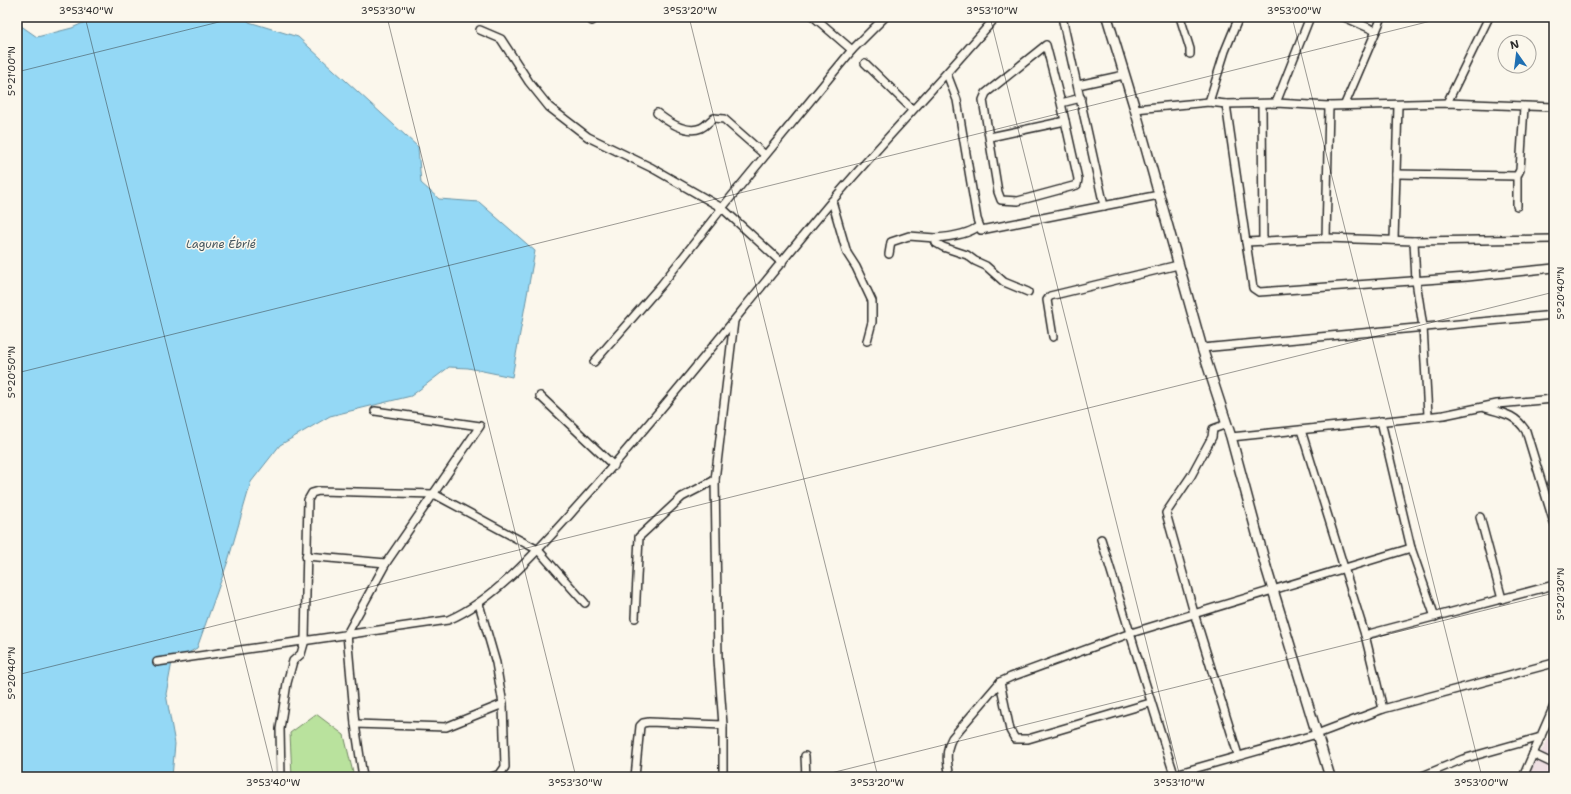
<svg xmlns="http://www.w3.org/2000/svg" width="1571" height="794" viewBox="0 0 1571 794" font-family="'Shantell Sans',sans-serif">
	<rect width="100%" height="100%" fill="#fbf7ec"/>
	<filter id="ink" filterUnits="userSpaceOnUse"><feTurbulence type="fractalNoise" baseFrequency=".025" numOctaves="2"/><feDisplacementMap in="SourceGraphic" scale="8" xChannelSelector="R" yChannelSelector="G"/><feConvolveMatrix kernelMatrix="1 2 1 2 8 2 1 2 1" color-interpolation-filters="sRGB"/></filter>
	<g filter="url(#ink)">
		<path fill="#eedfe2" d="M1554,729v48h-26l8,-17z"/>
		<path fill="#b9e29d" stroke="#728664" d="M316,714l28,21 10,42h-62l-2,-44z"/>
		<path fill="#94d8f5" stroke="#6a93a4" d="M96,17h148l5,5 49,15 120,110 3,36 18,16 40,3 56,49 -23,126 -44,-9 -19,-1 -38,29 -81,20 -50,29 -29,37 -23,79 -31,87 -25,14 -6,32 9,50 -3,33h-155v-754l20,14 35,-9z"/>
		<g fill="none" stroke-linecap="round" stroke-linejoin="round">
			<g stroke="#2b2b2b" stroke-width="10">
				<g id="street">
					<path d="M814,17l38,33"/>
					<path d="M1062,17l42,189"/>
					<path d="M1180,17l10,32v5"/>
					<path d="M1344,17l32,14"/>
					<path d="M592,21v-4"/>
					<path d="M480,30l21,9 28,43 20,25 39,30 64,31 70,40 60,55"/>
					<path d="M865,63l47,46"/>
					<path d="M947,74l10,26 20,119 4,11 178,-35"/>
					<path d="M1078,85l46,-10"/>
					<path d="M1209,102l16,-51 14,-34"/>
					<path d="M1061,103l17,76 -1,6 -59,16 -17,-1 -3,-8 -15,-92 3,-7 60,-48 15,58 20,-5"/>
					<path d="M1276,103l34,-86"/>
					<path d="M1447,103l42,-86"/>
					<path d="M1226,104l20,138 80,-4 88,3 140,-2"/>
					<path d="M1345,104l37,-87"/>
					<path d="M1262,105l1,137"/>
					<path d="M1135,109l74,-7 17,2 50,-1 53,3 118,-3 107,4"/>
					<path d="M657,113c11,9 29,21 44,15 5,-2 8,-7 13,-10l10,1 41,36"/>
					<path d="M990,137l75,-16"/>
					<path d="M1396,174l121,2 3,-6 4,-63"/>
					<path d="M1517,176v30"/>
					<path d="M832,201l15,52 9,14 16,34v21l-5,19"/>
					<path d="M979,226c-11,9 -30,11 -44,12l1,5 7,4 24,8 8,6 11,5 18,16 24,10"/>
					<path d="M1326,238l3,-132"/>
					<path d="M1394,240l4,-135"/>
					<path d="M1414,241l2,40 7,46 5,88"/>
					<path d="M1246,242l7,46 6,4 208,-15 87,-9"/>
					<path d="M889,254l2,-12 18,-6 26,2"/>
					<path d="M1053,337l-6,-37 3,-4 128,-31"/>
					<path d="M1202,348l352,-33"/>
					<path d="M594,362l68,-78 60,-76 130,-158 33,-33"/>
					<path d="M540,396l74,70"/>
					<path d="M1485,408c18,5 30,6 41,23l28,92"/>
					<path d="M1381,421l30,127 24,69"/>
					<path d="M1227,424l-14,5 -1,8 -21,39 -25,37 28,100 44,142"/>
					<path d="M1301,430l64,205 18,74"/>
					<path d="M1231,437l213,-22 53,-11 57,-5"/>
					<path d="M1480,517l22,82"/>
					<path d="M1101,539c25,79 48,159 74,238"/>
					<path d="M306,556l80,7"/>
					<path d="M479,604l17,59 7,41 2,63 -5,7 -8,3"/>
					<path d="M635,618l4,-81 43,-40 33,-17"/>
					<path d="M1365,635l189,-50"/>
					<path d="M157,662l291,-42c50,-21 98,-79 134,-119 87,-97 166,-200 250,-300 53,-62 110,-121 164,-184"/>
					<path d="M1000,682l10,48 5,9h13l122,-36"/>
					<path d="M355,724l91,3 57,-23"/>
					<path d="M1533,754l21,10"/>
					<path d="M805,756l1,21"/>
					<path d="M281,777l-1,-48 7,-46 6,-22 8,-7 4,-14 3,-140 4,-7 7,-2 115,3 104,56 47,53"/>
					<path d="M363,777l-8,-53 -8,-90 39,-71 94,-137 -105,-15"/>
					<path d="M635,777l5,-51 3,-3 6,-1 74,3"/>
					<path d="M723,777v-52l-5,-66 -3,-179 19,-159"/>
					<path d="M950,777c-3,-14 -5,-26 2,-39l48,-56 11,-5 120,-44 280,-85"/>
					<path d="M1165,777l152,-43 66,-25 171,-46"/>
					<path d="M1420,777l43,-18 78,-22"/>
					<path d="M1523,777l31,-71"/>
				</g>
			</g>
			<g stroke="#2b2b2b" stroke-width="12">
				<path id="secondary" d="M1107,17l28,92 67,239 29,89 35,130 64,210"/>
			</g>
			<use href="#street" stroke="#fbf7ec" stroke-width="7"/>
			<use href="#secondary" stroke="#fbf7ec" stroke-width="9"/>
		</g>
	</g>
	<path fill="none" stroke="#2b2b2b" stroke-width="1" stroke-opacity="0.45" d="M85,17l189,760M387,17l189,760M689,17l189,760M990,17l190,760M1292,17l190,760M17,72l222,-55M17,373l1430,-356M17,675l1537,-383M815,777l739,-184"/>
	<g text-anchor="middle" stroke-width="3" stroke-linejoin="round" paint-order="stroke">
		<g font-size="11" font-style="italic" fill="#45565e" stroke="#fbf7ec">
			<text x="221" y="248">Lagune Ébrié</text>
		</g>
	</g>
	<rect width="1571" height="794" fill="none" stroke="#fbf7ec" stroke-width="44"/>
	<g transform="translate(1517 54) rotate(346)"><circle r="19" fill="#fbf7ec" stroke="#a8a59f"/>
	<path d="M0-3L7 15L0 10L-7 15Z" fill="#1f6fb2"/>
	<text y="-6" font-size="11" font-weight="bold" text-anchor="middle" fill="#2b2b2b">N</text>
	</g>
	<rect x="22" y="22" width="1527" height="750" fill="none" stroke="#2b2b2b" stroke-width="1.5"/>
	<g font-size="10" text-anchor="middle" fill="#2b2b2b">
		<text x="86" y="14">3°53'40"W</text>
		<text x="388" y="14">3°53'30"W</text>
		<text x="690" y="14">3°53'20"W</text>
		<text x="992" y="14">3°53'10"W</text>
		<text x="1294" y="14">3°53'00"W</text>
		<text transform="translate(11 71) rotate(-90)" y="4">5°21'00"N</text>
		<text transform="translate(1560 293) rotate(-90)" y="4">5°20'40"N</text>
		<text transform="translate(11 372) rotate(-90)" y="4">5°20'50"N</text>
		<text transform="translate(1560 594) rotate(-90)" y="4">5°20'30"N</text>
		<text transform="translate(11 673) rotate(-90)" y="4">5°20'40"N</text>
		<text x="273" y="786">3°53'40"W</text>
		<text x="575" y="786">3°53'30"W</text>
		<text x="877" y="786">3°53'20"W</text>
		<text x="1179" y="786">3°53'10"W</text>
		<text x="1481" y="786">3°53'00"W</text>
	</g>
</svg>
